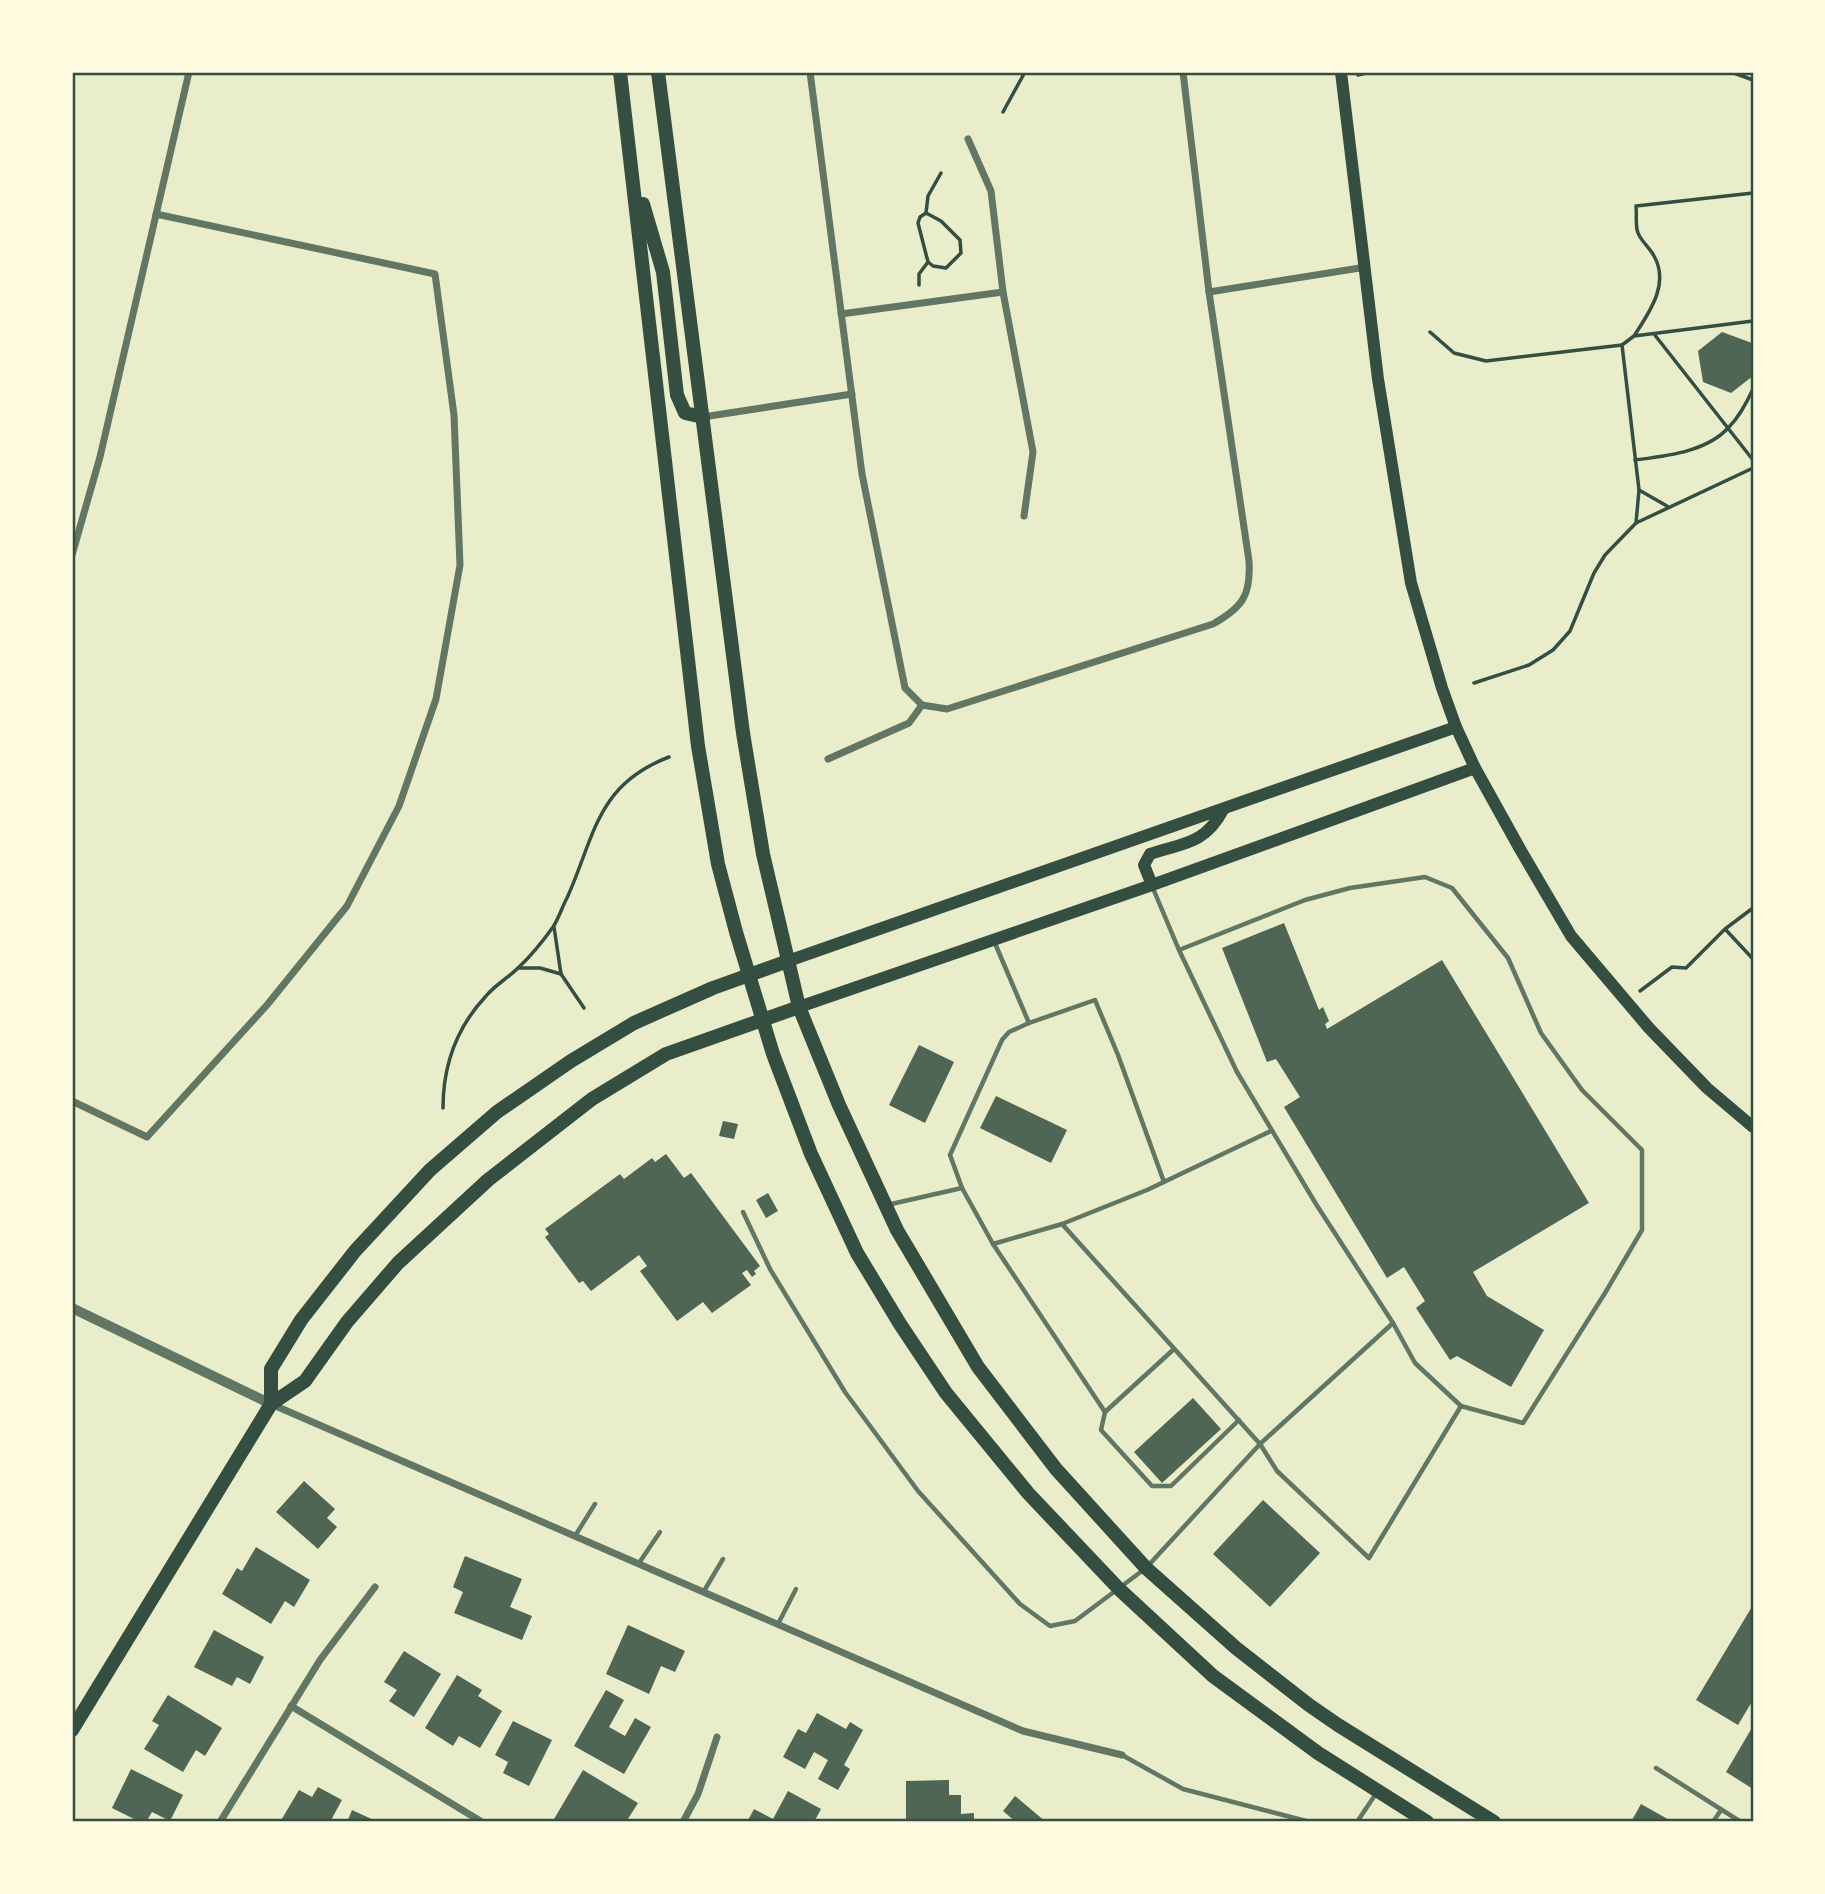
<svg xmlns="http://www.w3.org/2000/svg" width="1825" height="1894" viewBox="0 0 1825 1894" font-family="Poppins,sans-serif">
	<rect width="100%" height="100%" fill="#e9edc9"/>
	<g fill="#4f6655">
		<path d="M1722,332l30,11 1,33 -22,17 -28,-11 -5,-31z"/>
		<path d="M1284,923l35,87 4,-3 6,14 -4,3 2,5 115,-69 147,243 -116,69 14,24 57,34 -33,57 -54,-31 -7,4 -34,-52 9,-7 -21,-34 -17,11 -103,-171 16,-10 -24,-38 -9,3 -45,-114z"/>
		<path d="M919,1045l35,17 -29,61 -36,-18z"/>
		<path d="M996,1096l71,34 -16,33 -71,-35z"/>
		<path d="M723,1121l15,3 -4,15 -15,-3z"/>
		<path d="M666,1154l18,24 7,-5 69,93 -6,5 2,3 -4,3 -5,-7 -5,3 9,12 -39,28 -9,-11 -26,19 -37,-50 7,-5 -8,-11 -48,36 -8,-10 -4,2 -34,-46 4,-3 -4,-5 75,-55 4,5 28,-21 3,4z"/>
		<path d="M768,1193l10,18 -12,7 -10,-18z"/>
		<path d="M1193,1398l28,31 -59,54 -28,-31z"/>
		<path d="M304,1481l31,28 -8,9 10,9 -19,22 -42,-37z"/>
		<path d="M1263,1500l57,53 -50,54 -57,-53z"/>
		<path d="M256,1547l54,33 -16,27 -9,-6 -14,23 -49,-30 15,-26 5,3z"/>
		<path d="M465,1556l57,23 -12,28 22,9 -10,24 -68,-27 9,-21 -10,-5z"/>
		<path d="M1753,1605v95l-15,25 -42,-25z"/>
		<path d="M628,1625l57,26 -10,21 -14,-6 -12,28 -43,-20z"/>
		<path d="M214,1630l50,27 -14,27 -13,-7 -5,9 -38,-19z"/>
		<path d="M404,1651l37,23 -27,43 -25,-16 8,-11 -13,-8z"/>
		<path d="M457,1675l25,15 -4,6 24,15 -22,37 -21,-12 -6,10 -28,-18z"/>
		<path d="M606,1690l18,10 -15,27 16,9 10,-18 16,9 -27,47 -50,-28z"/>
		<path d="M168,1695l54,33 -17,28 -9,-6 -13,22 -39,-23 15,-24 -7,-4z"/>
		<path d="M817,1713l29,16 4,-7 13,8 -19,35 6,4 -12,21 -20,-11 10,-19 -14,-8 -9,17 -22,-12 15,-28 8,4z"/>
		<path d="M513,1721l39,19 -23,46 -26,-13 5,-11 -13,-7z"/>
		<path d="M1753,1726v63l-27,-17z"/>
		<path d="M131,1769l52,26 -13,26 -18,-9 -6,10h-6l-28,-14z"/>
		<path d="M583,1770l55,33 -12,19 -11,-2 -1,2h-55l-5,-3z"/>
		<path d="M949,1780v15h12v19l13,-1v9h-68v-41z"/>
		<path d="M318,1787l24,13 -12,22h-50l19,-32 13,7z"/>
		<path d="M788,1791l33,18 -7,13h-67l7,-13 19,10z"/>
		<path d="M1015,1796l31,26h-30l-13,-11z"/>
		<path d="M1641,1804l32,18h-42z"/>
		<path d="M352,1810l26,12h-31z"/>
	</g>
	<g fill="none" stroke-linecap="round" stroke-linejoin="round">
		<g stroke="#344e41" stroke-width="3.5">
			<path d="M1731,72l22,8"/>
			<path d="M1358,75l12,-3"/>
			<path d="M1003,112l22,-40"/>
			<path d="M926,213l15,8 19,19 1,13 -15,15 -13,-2 -5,-4 -10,-39 2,-6z"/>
			<path d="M926,213l2,-17 13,-23"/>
			<path d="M919,285v-11l9,-12"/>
			<path d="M1430,332l24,21 32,8 136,-16 17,145 -3,33"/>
			<path d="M1654,334l99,126"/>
			<path d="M1634,336c15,-23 36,-52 20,-80 -4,-8 -13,-15 -16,-23 -3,-7 -1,-19 -2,-27l117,-13"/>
			<path d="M1622,345l12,-9 119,-15"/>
			<path d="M1635,460c31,-4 72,-8 94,-33 10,-10 18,-25 24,-38"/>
			<path d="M1639,490l28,16"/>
			<path d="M1474,683l55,-18 24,-15 17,-19 24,-58 11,-18 31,-32 117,-55"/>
			<path d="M554,927l7,47 23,34"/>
			<path d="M1726,930l27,29"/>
			<path d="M518,968h22l21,6"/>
			<path d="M1640,991l32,-24 14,1 39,-39 28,-21"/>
			<path d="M443,1108c0,-42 14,-81 43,-112 9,-11 22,-18 32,-28 13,-12 25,-27 35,-41 6,-9 9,-20 14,-29 28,-62 29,-113 102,-141"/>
		</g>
		<g stroke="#617663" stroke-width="4.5">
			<path d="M1152,886l27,64 126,-50 45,-12 75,-11 27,11 56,70 33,75 41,57 60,60v80l-37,63 -82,130 -62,-17 -46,-43 -22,-40 -77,-119 -79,-132 -58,-122"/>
			<path d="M994,941l35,82 66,-23 23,55 46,127"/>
			<path d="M962,1188l-12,-33 52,-115 7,-8 20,-9"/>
			<path d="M887,1205l75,-17 31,56 69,-20 198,220 17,27 92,87 92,-152"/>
			<path d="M743,1212l27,57 75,123 73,99 102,113 30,22 25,-5 71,-53 114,-124 133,-121"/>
			<path d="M1062,1224l85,-34 124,-59"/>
			<path d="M993,1244l112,168 69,-63"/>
			<path d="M1105,1412l-4,18 51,56h19l68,-66"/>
			<path d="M575,1536l20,-32"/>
			<path d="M639,1563l21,-31"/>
			<path d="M704,1591l19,-32"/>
			<path d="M778,1624l18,-35"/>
			<path d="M1122,1755l61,34 127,33"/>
			<path d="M1656,1768l85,54"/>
			<path d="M1357,1822l20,-30"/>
			<path d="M1713,1822l8,-12"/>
		</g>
		<g stroke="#617663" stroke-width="7">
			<path d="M810,72l52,402 43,214 17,17"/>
			<path d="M968,139l23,52 12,101 30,160 -9,64"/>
			<path d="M1209,292l157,-25"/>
			<path d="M841,314l162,-22"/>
			<path d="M703,417l149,-23"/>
			<path d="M72,555l28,-98 89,-385"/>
			<path d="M828,759l81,-36 13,-18 25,4 266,-85c30,-17 38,-29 36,-63l-40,-269 -26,-220"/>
			<path d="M72,1101l75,36 120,-132 80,-99 52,-100 37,-107 24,-134 -6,-150 -19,-141 -279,-60"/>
			<path d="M271,1404l752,327 99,24"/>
			<path d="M291,1706l191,116"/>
			<path d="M220,1822l100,-162 55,-73"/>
			<path d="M683,1822l15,-28 19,-57"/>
		</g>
		<path stroke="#617663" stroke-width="10" d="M72,1308l199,96"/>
		<g stroke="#344e41" stroke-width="12">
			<path d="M1341,72l37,307 33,204 31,105 14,39 19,41 45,81 51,87 78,92 58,60 46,39"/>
			<path d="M1152,885l-8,-20 6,-11c33,-11 55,-10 73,-44"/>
			<path d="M788,961l668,-234"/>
			<path d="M799,1007l353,-122 323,-117"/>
		</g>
		<g stroke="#344e41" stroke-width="14">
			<path d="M620,72l78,674 20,118 18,68 37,122 38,100 46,99 43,71 46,69 82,100 91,96 94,87 105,77 109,69"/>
			<path d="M658,72l85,661 20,121 36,153 40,98 58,125 81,137 78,102 90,99 90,80 73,57 29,20 156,97"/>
			<path d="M643,204l20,68 14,123 8,18 18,4"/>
			<path d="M271,1404v-35l30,-49 54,-69 75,-81 67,-58 74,-51 63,-38 79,-35 75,-27"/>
			<path d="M72,1730l199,-326 34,-23 42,-59 51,-59 90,-83 104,-81 74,-45 133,-47"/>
		</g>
	</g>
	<rect width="1825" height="1894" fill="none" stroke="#fefae0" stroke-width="147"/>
	<rect x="74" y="74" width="1678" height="1746" fill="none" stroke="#344e41" stroke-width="2.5"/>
</svg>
